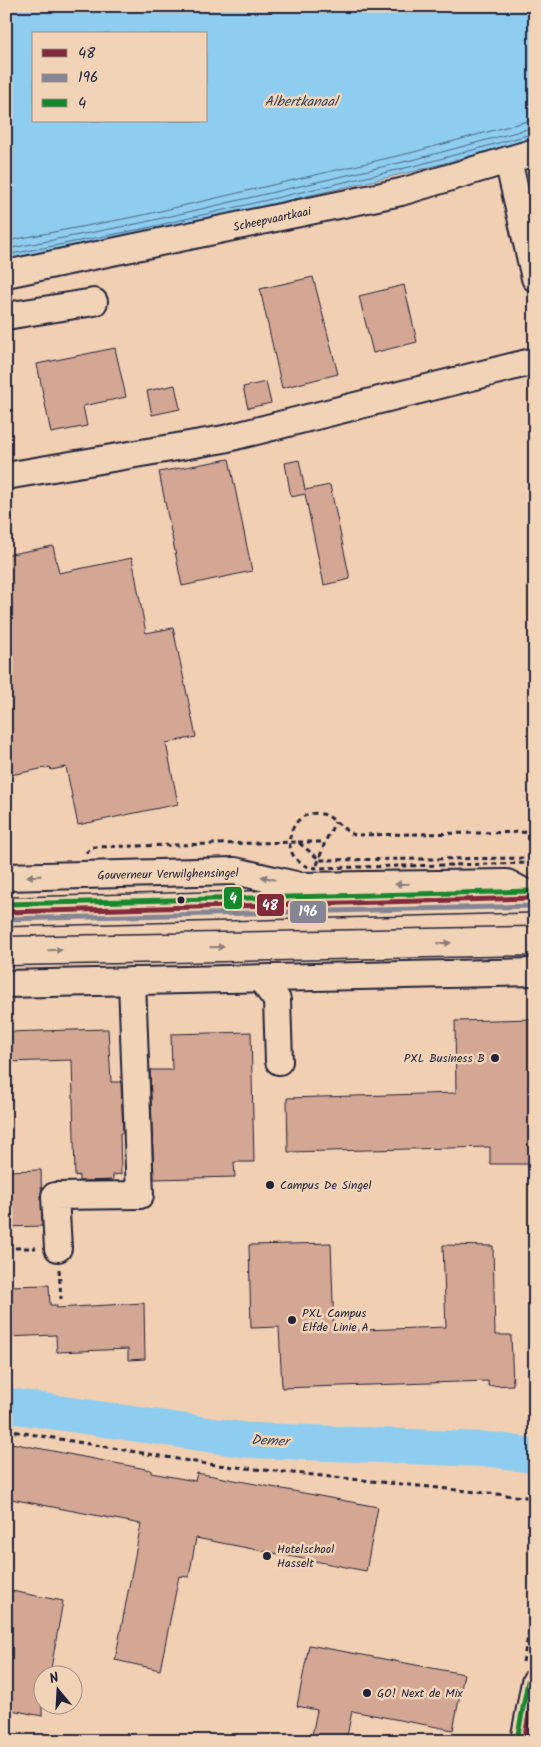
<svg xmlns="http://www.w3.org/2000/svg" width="541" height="1747" viewBox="0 0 541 1747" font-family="Kalam,sans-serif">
	<rect width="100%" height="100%" fill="#f1cfb3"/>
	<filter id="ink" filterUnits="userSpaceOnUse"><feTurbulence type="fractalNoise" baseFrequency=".02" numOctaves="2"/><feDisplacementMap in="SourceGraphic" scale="10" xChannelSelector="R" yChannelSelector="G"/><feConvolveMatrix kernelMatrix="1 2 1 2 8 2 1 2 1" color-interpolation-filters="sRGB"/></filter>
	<g filter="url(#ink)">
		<path fill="#8ecdef" stroke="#6389a7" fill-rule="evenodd" d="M6,6h529v132l-116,32 -276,64 -137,26zM34,34h172v87h-172z"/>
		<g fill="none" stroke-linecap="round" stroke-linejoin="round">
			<g stroke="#4d6683" stroke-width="1">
				<path d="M6,241l133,-25 275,-64 121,-33"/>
				<path d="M6,249l135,-26 275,-64 119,-32"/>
				<path d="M6,255l136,-26 276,-64 117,-32"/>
			</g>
			<path stroke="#8ecdef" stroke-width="35" d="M6,1405l239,35 250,10 40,6"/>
		</g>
		<g fill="#d3a793" stroke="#22223b">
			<path d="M313,277l25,97 -56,14 -22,-99z"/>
			<path d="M404,285l13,57 -44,11 -14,-57z"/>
			<path d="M115,348l11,49 -43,9 4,20 -36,7 -14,-69z"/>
			<path d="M266,382l5,21 -23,5 -5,-21z"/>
			<path d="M175,385l5,24 -28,6 -5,-24z"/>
			<path d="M229,459l23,112 -70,15 -23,-114z"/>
			<path d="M299,460l6,30 25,-5 20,94 -26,6 -19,-91 -14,3 -6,-34z"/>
			<path d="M53,546l6,27 73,-15 14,75 27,-5 23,109 -30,6 12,61 -100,21 -12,-58 -15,3 -1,-3 -44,9v-221z"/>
			<path d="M535,1019v145h-45v-17l-202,5 -1,-54 169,-5 -1,-72z"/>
			<path d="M108,1029l3,53h10l2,51h-3l1,41 -8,1v5l-34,1v-6l-4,1 -3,-116 -66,2v-30z"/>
			<path d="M251,1032l3,130h-20l1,15 -81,2 -4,-109h22l-1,-36z"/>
			<path d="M41,1170l1,56 -36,1v-56z"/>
			<path d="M331,1243l3,88 112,-4 -3,-82 50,1 2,89h16l2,50 -25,1v-5l-206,7 -3,-61 -28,1 -2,-83z"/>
			<path d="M49,1285l1,20h7l-1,3 88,-5 1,56 -17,1v-11l-71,3 -1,-17 -50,2v-51z"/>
			<path d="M6,1442l145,28v3l44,8 2,-8 181,34 -12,64 -170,-33 -7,39 -10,-1 -19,94 -45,-10 26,-136 -135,-26z"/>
			<path d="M6,1590l57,11 -13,73h-8v42l-36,-7z"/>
			<path d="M309,1645l155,29 -11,56 -101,-19 -6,30h-35l6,-31 -20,-4z"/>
		</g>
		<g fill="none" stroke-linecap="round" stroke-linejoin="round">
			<g stroke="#22223b" stroke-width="30">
				<g id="minor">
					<path d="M508,160l27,118"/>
					<path d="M6,274l395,-82 134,-40"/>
					<path d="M6,316l88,-14"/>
					<path d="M6,476l218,-37 311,-78"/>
					<path d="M6,877l229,-6 65,15 207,-3 28,15"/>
					<path d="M261,979l16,21 2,61"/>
					<path d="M6,984l529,-12"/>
					<path d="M58,1248l-3,-52 85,-1 -8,-214"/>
					<path d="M524,1741l11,-59"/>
				</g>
			</g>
			<g stroke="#22223b" stroke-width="31">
				<g id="highway">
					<path d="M6,912l529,-14"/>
					<path d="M6,951l529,-10"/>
				</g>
			</g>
			<g stroke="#22223b" stroke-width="3" stroke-dasharray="5 4" stroke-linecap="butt">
				<path d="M298,842h27"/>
				<path d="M86,853l7,-6 205,-5 22,18 215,-2"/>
				<path d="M317,865l8,-23 10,-20"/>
				<path d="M6,1248h30"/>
				<path d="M59,1269l2,30"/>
				<path d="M6,1430l201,34 328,34"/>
				<path d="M523,1662l12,-60"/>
			</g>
			<use href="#minor" stroke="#f1d4b7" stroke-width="26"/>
			<use href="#highway" stroke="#f1d4b7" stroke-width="28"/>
			<path stroke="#22223b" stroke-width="3" stroke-dasharray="5 4" stroke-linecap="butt" d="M535,832l-180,3c-13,-5 -22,-19 -33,-21 -31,-7 -45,38 -18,51 3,2 8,2 12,3l219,-5"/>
			<g stroke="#f1d4b7" stroke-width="9">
				<g id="bus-1">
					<path d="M6,912l529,-14"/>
					<path d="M524,1741l11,-58"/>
				</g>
			</g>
			<g stroke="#f1d4b7" stroke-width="9">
				<path id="bus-2" d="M6,919l529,-13"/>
			</g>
			<g stroke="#f1d4b7" stroke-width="9">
				<g id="bus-3">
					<path d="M6,904l529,-13"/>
					<path d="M517,1740l11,-59"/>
				</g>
			</g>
			<use href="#bus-1" stroke="#822a3a" stroke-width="5"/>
			<use href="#bus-2" stroke="#858593" stroke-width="5"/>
			<use href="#bus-3" stroke="#15882e" stroke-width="5"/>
		</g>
		<defs><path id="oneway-solid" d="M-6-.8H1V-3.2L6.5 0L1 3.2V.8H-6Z" transform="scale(1.25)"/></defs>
		<g fill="#8a7b79">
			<use href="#oneway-solid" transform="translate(34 876) rotate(179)"/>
			<use href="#oneway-solid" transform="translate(268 878) rotate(-167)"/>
			<use href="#oneway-solid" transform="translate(402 884) rotate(179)"/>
			<use href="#oneway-solid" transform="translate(444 943) rotate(-1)"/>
			<use href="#oneway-solid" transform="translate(217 947) rotate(-1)"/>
			<use href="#oneway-solid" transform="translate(55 950) rotate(-1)"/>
		</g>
	</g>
	<g fill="#22223b" stroke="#f1d4b7" stroke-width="2">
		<circle cx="181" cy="900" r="4.5"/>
		<circle cx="495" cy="1058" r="5"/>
		<circle cx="270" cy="1185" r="5"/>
		<circle cx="292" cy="1320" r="5"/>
		<circle cx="267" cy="1556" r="5"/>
		<circle cx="367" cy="1693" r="5"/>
	</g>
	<g text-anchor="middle" stroke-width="5" stroke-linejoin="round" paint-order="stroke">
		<g font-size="12" fill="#22223b" stroke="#f1d4b7">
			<text transform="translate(272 219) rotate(-12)" y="4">Scheepvaartkaai</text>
			<text transform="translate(168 874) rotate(-1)" y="4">Gouverneur Verwilghensingel</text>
		</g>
		<g font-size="12" fill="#22223b" stroke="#f1d4b7" text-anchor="start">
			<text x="485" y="1062" text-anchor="end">PXL Business B</text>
			<text x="280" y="1189">Campus De Singel</text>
			<text x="302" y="1317">PXL Campus<tspan x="302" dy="14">Elfde Linie A</tspan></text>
			<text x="277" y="1553">Hotelschool<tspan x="277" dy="14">Hasselt</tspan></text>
			<text x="377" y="1697">GO! Next de Mix</text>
		</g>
		<g font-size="14" font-style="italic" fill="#38445f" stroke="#f1d4b7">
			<text x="301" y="106">Albertkanaal</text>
			<text transform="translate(270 1440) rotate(3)" y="5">Demer</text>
		</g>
	</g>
	<g stroke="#f1d4b7" stroke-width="2">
		<rect x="223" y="886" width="20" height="24" rx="5" fill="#15882e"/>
		<rect x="256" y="893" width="29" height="24" rx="5" fill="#822a3a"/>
		<rect x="289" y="900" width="38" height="24" rx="5" fill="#858593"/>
	</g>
	<g font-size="14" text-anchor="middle" font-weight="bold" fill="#fff">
		<text x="233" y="903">4</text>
		<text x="270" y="910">48</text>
		<text x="308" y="916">196</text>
	</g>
	<rect width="541" height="1747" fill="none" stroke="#f1d4b7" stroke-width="25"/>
	<rect x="12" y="12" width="516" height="1722" fill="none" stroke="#22223b" stroke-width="2" filter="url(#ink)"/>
	<rect x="32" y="32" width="175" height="90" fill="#f1d4b7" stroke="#9e8d85"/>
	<rect x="42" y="49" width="25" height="8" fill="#822a3a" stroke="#9e8d85"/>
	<text x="78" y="58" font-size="15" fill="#22223b">48</text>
	<rect x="42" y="74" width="25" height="8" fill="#858593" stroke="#9e8d85"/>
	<text x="78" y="82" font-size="15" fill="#22223b">196</text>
	<rect x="42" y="99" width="25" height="8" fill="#15882e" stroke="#9e8d85"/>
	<text x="78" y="108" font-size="15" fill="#22223b">4</text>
	<g transform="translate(58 1690) rotate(342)"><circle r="24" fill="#f1d4b7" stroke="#9e8d85"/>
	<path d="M0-4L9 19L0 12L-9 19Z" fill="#22223b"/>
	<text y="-8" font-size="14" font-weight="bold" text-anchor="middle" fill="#22223b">N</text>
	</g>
</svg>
